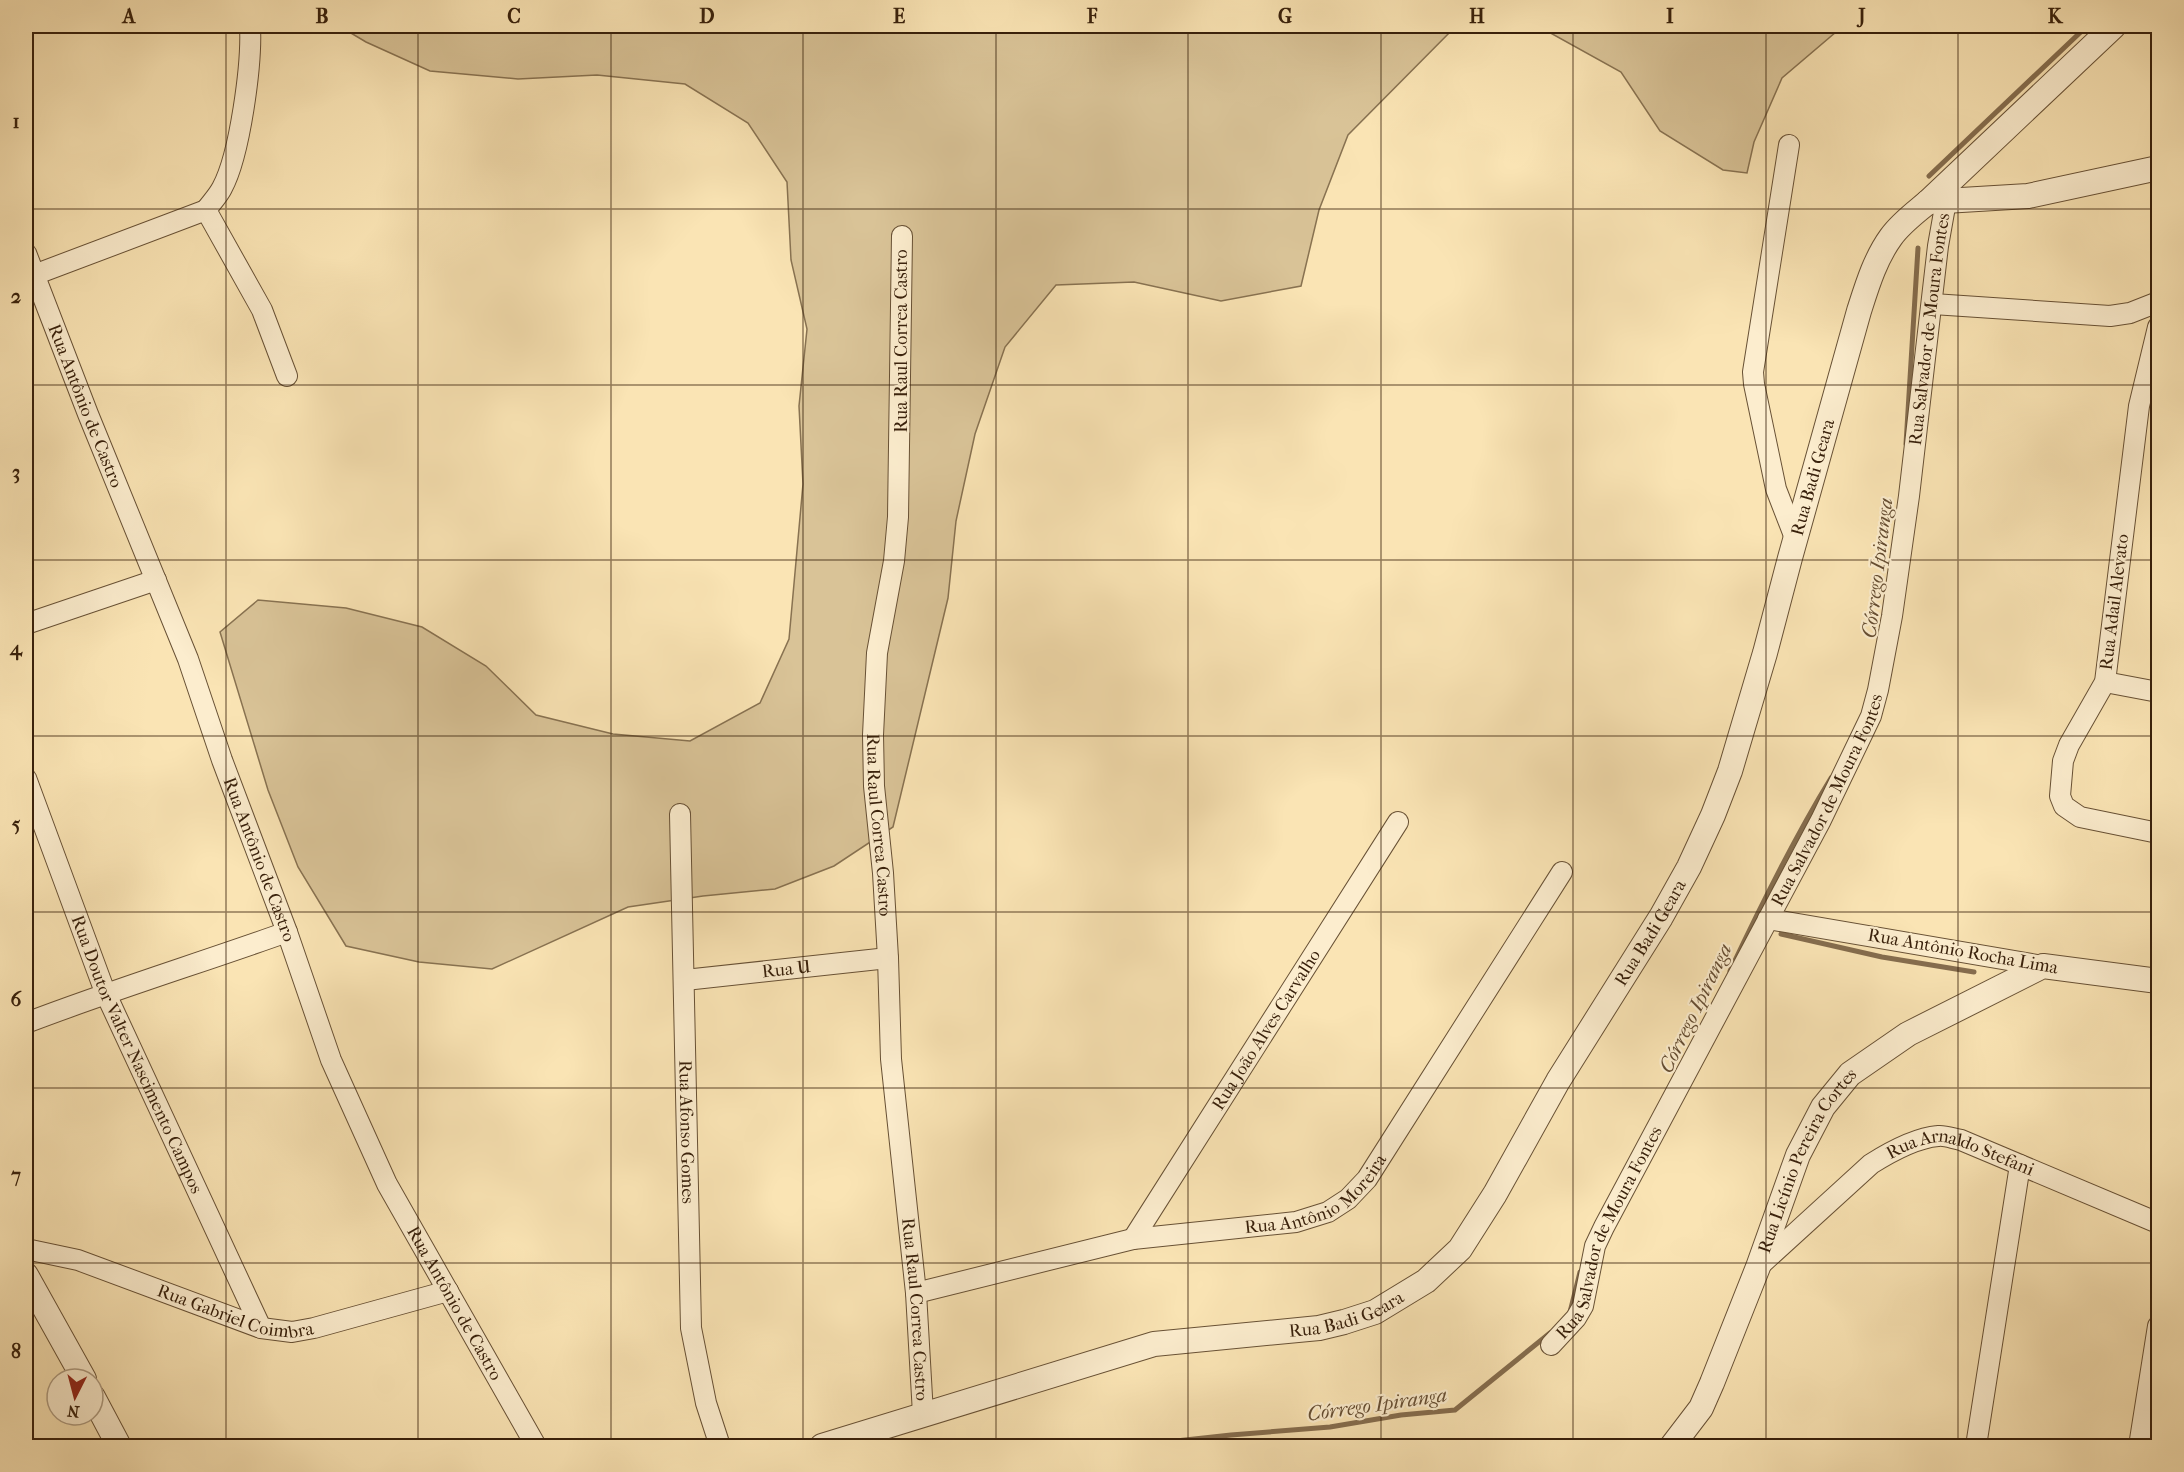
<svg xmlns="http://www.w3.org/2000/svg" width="2184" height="1472" viewBox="0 0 2184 1472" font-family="'IM FELL French Canon',serif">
	<rect width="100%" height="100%" fill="#fae4b4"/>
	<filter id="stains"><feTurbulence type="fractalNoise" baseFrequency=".00333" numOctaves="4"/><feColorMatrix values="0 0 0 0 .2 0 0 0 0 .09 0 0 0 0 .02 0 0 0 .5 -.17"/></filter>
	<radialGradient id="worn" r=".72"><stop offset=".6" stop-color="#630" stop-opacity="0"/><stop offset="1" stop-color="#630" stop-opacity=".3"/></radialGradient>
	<g fill="#d9c397" stroke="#887251" stroke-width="1.5">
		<path d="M339,26h1117l-108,109 -29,75 -18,76 -80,15 -87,-19 -78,3 -51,62 -30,87 -19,87 -8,77 -55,229 -59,39 -59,23 -72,7 -75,11 -136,62 -73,-7 -73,-16 -48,-79 -30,-77 -48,-158 38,-32 88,8 76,19 64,39 50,49 77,19 77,7 70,-38 29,-64 14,-155 -4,-78 8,-77 -16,-69 -4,-78 -39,-59 -63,-39 -88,-9 -79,4 -88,-8 -64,-29z"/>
		<path d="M1487,26h356l-61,52 -28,64 -7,31 -24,-3 -63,-39 -39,-59 -74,-41z"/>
	</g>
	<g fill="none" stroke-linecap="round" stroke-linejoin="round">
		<g stroke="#856d4e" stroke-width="5">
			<path d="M1929,176l158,-150"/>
			<path d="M1906,444l12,-196"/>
			<path d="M1781,934l101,23 92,15"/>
			<path d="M1730,971c31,-66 63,-131 101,-193"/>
			<path d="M1570,1312l10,-40"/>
			<path d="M1130,1446l101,-11 99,-8 71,-12 54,-5 95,-77"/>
		</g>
		<g stroke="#685135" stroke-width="22">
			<g id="minor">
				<path d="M1789,145l-36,227 1,12 22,105 19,49"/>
				<path d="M206,210c5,-7 12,-14 16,-22 18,-33 30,-124 28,-162"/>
				<path d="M206,210l56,100 25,66"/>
				<path id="s1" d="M902,236l-4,281 -4,44 -17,92 -4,82 1,51 9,87 5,85 3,101 25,234 7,121"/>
				<path id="s2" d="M26,253l62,161 100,245 34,101 65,172 44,128 56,124 149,262"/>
				<path d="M26,278l180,-68"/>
				<path d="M1933,304l177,12 20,-3 28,-11"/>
				<path d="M2158,327l-19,79 -34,276 -36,63 -6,16 -3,35 4,10 16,11 78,16"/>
				<path d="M26,624l130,-44"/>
				<path d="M2105,682l53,10"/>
				<path id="s3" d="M26,778l79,214 156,336"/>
				<path id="s4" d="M680,814l11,514 15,75 14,43"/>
				<path d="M1768,919l275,47"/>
				<path id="s5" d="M685,980l203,-22"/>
				<path d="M26,1023c86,-33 174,-60 261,-91"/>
				<path id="s6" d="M1133,1239l265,-417"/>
				<path id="s7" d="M26,1249l52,11 183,68 31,4 22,-4 134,-37"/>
				<path id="s8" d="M1758,1267l113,-103c19,-12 44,-26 67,-28 7,-1 16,3 23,4l197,83"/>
				<path id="s9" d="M916,1293l217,-54 163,-17 32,-10 20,-13 19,-20 195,-307"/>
				<path id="s10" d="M1551,1345l25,-27 7,-12 12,-60 9,-19 217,-407 50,-104 7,-26 14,-74 17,-120 29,-250 8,-45"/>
				<path d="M1976,1446l44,-281"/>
				<path d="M2139,1446l19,-120"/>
			</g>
		</g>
		<g stroke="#685135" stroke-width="26">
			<g id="tertiary">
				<path d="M1928,202l100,-6 130,-28"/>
				<path d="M26,1275l58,104"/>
				<path d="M93,1397l26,49"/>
				<path id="s11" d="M822,1446l332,-102 165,-16 25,-6 31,-10 51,-31 34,-32 35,-55 63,-113 103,-164 28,-50 24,-52 17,-44 35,-118 25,-95 69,-247c8,-25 16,-52 32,-74 10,-14 24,-24 37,-35l186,-176"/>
				<path id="s12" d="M1672,1446l29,-38 11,-25 46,-116 40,-112 25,-48 27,-33 58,-40 135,-68 115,15"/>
			</g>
		</g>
		<use href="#minor" stroke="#fcedce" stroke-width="20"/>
		<use href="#tertiary" stroke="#fcedce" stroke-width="24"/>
	</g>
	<path fill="none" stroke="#38200b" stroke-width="1.5" stroke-opacity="0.55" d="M226,26v1420M418,26v1420M611,26v1420M803,26v1420M996,26v1420M1188,26v1420M1381,26v1420M1573,26v1420M1766,26v1420M1958,26v1420M26,209h2132M26,385h2132M26,560h2132M26,736h2132M26,912h2132M26,1088h2132M26,1263h2132"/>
	<g text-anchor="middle" stroke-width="4.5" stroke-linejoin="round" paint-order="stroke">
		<g font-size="18" fill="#38200b" stroke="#fcedce">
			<text dy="6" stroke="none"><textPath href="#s10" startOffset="1101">Rua Salvador de Moura Fontes</textPath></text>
			<text transform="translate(901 341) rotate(-90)" y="6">Rua Raul Correa Castro</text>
			<text dy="6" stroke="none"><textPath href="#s2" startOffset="164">Rua Antônio de Castro</textPath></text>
			<text dy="6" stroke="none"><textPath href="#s11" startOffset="1533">Rua Badi Geara</textPath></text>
			<text transform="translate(2114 602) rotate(-83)" y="6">Rua Adail Alevato</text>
			<text dy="6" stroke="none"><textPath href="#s10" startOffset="615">Rua Salvador de Moura Fontes</textPath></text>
			<text dy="6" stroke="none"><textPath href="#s1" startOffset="591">Rua Raul Correa Castro</textPath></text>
			<text dy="6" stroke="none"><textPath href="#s2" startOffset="650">Rua Antônio de Castro</textPath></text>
			<text dy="6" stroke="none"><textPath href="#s11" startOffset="1047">Rua Badi Geara</textPath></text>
			<text transform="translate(1963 951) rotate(10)" y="6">Rua Antônio Rocha Lima</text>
			<text dy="6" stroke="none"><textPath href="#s5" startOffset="102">Rua U</textPath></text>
			<text dy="6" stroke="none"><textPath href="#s6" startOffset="248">Rua João Alves Carvalho</textPath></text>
			<text dy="6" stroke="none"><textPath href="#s3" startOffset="298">Rua Doutor Valter Nascimento Campos</textPath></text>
			<text dy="6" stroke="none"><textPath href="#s4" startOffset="318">Rua Afonso Gomes</textPath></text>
			<text dy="6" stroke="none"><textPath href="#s12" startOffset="318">Rua Licínio Pereira Cortes</textPath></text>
			<text dy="6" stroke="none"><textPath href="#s8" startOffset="250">Rua Arnaldo Stefani</textPath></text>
			<text dy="6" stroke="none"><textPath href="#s9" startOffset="418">Rua Antônio Moreira</textPath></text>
			<text dy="6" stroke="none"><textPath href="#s10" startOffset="129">Rua Salvador de Moura Fontes</textPath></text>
			<text dy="6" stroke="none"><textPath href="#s2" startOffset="1136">Rua Antônio de Castro</textPath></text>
			<text dy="6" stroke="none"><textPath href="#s7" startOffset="220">Rua Gabriel Coimbra</textPath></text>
			<text dy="6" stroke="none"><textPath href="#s1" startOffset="1077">Rua Raul Correa Castro</textPath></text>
			<text dy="6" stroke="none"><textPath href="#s11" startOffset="543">Rua Badi Geara</textPath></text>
		</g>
		<g font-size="20" font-style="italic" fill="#654d32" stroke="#fcedce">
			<text transform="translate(1877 568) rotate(-83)" y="7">Córrego Ipiranga</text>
			<text transform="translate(1695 1008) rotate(-64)" y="7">Córrego Ipiranga</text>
			<text transform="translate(1377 1404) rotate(-8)" y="7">Córrego Ipiranga</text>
		</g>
	</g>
	<rect width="2184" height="1472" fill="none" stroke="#fae4b4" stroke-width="66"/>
	<g transform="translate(75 1397) rotate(186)"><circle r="28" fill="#fcedce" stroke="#ae9b80" stroke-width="1.5"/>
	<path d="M0-4.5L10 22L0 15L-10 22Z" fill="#8f2418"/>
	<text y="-9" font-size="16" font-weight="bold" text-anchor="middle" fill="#38200b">N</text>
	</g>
	<rect x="33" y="33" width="2118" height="1406" fill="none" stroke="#38200b" stroke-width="2"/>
	<g font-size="20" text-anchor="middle" font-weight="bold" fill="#38200b">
		<text x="129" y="23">A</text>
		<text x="322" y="23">B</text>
		<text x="514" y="23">C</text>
		<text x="707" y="23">D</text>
		<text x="899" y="23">E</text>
		<text x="1092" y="23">F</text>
		<text x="1285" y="23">G</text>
		<text x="1477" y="23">H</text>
		<text x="1670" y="23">I</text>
		<text x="1862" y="23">J</text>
		<text x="2055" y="23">K</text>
		<text x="16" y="128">1</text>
		<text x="16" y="303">2</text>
		<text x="16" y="479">3</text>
		<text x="16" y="655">4</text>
		<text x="16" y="831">5</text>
		<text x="16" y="1006">6</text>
		<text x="16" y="1182">7</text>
		<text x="16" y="1358">8</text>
	</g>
	<rect width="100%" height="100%" filter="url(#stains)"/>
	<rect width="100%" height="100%" fill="url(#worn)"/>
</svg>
